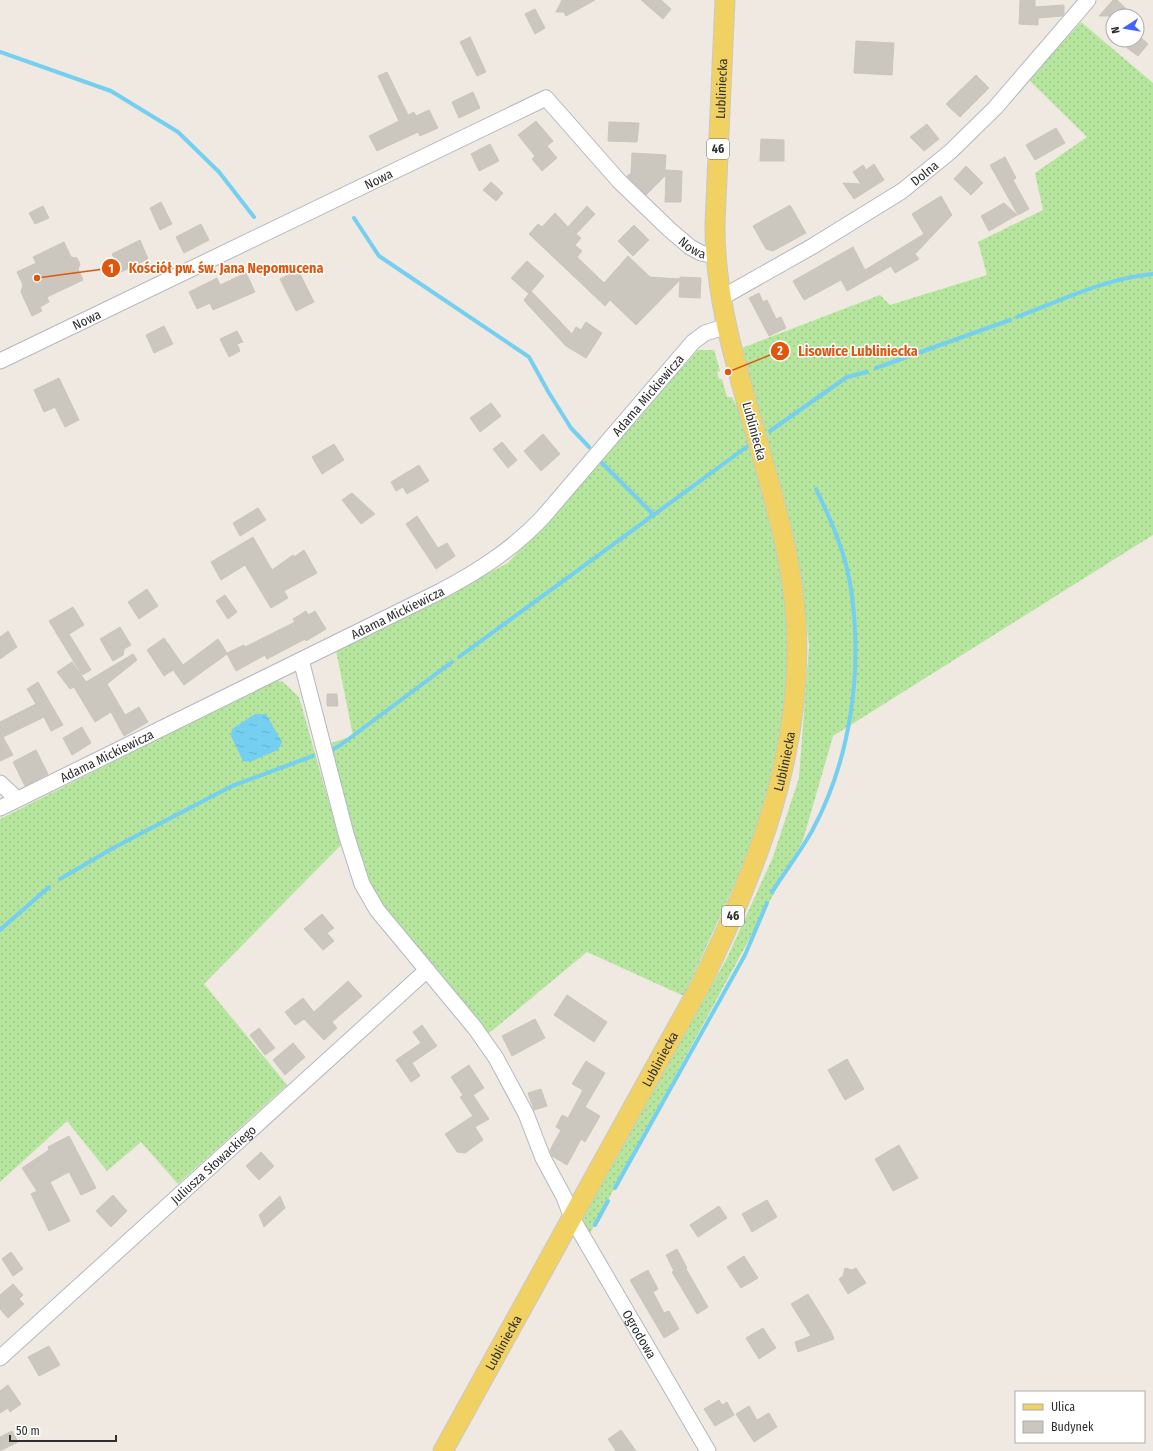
<svg xmlns="http://www.w3.org/2000/svg" width="1153" height="1451" viewBox="0 0 1153 1451" font-family="'Fira Sans Condensed',sans-serif">
	<defs>
		<pattern id="grass-dots" width="8" height="8" patternUnits="userSpaceOnUse"><rect width="8" height="8" fill="#b6e59e"/><path d="M2 2h.1M6 6h.1" fill="none" stroke="#9dc588" stroke-width="1.8" stroke-linecap="round"/></pattern>
		<pattern id="water-ripples" width="26" height="14" patternUnits="userSpaceOnUse"><rect width="26" height="14" fill="#75cff0"/><path d="M2 4q2-2 4 0t4 0M15 11q2-2 4 0t4 0" fill="none" stroke="#66b2ce"/></pattern>
	</defs>
	<rect width="100%" height="100%" fill="#efe9e1"/>
	<g fill="url(#grass-dots)">
		<path d="M1081,22l72,61v452l-320,201 -30,104 -214,395 -6,-11v-8l144,-258 46,-101 26,-79 10,-133 -9,-72 -58,-225 138,-53 10,10 97,-30 -9,-33 65,-32 -8,-37 52,-36 -58,-57z"/>
		<path d="M698,350h16l6,21 -3,1 2,7h3l5,18h5l12,23 29,102 17,88 -5,119 -30,110 -71,157 -97,-44 -99,82 -118,-146 -13,-36 -29,-108 25,-8 -17,-86 172,-87z"/>
		<path d="M275,680l8,2 16,15 42,148 -137,139 83,101 -109,99 -37,-42 -34,29 -40,-50 -67,61v-363z"/>
	</g>
	<path fill="url(#water-ripples)" d="M255,714h11l16,28 -4,8 -28,12 -7,-1 -12,-25 1,-7z"/>
	<g fill="none" stroke-linecap="round" stroke-linejoin="round">
		<g stroke="#75cff0" stroke-width="4">
			<path d="M0,52l111,39 67,41 41,40 35,45"/>
			<path d="M354,218l25,38 150,101 20,36 22,35 18,19"/>
			<path d="M1017,317c43,-16 89,-39 136,-43"/>
			<path d="M876,368l134,-48"/>
			<path d="M770,431l77,-54 20,-5"/>
			<path d="M602,463l52,52"/>
			<path d="M459,657l289,-211"/>
			<path d="M332,750l10,-6 110,-82"/>
			<path d="M60,879l55,-32 117,-61 81,-30"/>
			<path d="M772,892c13,-20 28,-40 40,-61 39,-72 51,-161 39,-242 -5,-35 -20,-69 -35,-100"/>
			<path d="M0,930l49,-43"/>
			<path d="M615,1188l130,-233 22,-52"/>
			<path d="M595,1225l13,-24"/>
		</g>
	</g>
	<g fill="#cbc7bf" stroke="#cbc5ba">
		<path d="M562,0h33l-29,16 -2,-4h-8z"/>
		<path d="M641,0h20l10,9 -8,10z"/>
		<path d="M1020,0h15v7l29,-2v9l-2,2 -24,2v7l-19,-1z"/>
		<path d="M1113,0h4l17,16h-35z"/>
		<path d="M535,9l10,19 -10,6 -10,-20z"/>
		<path d="M1138,35l10,9 -10,12 -11,-8 7,-8h3z"/>
		<path d="M470,37l16,35 -9,4 -17,-34z"/>
		<path d="M856,41l38,2 -2,32 -38,-2z"/>
		<path d="M387,72l21,43 6,-3 2,4 13,-6 9,18 -18,8 -2,-4 -41,19 -8,-15 30,-15 -21,-45z"/>
		<path d="M976,75l13,13 -29,29 -14,-13z"/>
		<path d="M473,92l7,16 -21,10 -7,-16z"/>
		<path d="M536,121l17,20 -6,5 10,12 -15,13 -10,-12 3,-3 -17,-21z"/>
		<path d="M609,122l30,1 -2,19 -29,-1z"/>
		<path d="M927,124l12,15 -15,12 -14,-14z"/>
		<path d="M1056,128l9,15 -30,17 -9,-15z"/>
		<path d="M761,139l23,1v21h-24z"/>
		<path d="M490,144l9,17 -20,10 -8,-17z"/>
		<path d="M632,153l34,2 -1,15 17,1 -1,31h-16l1,-27 -20,20 -19,-19 4,-3z"/>
		<path d="M1005,157l11,21 -3,2 16,29 -11,6 -28,-50z"/>
		<path d="M874,164l10,16 -30,19 -11,-16 18,1 -8,-12 10,-7 3,5z"/>
		<path d="M966,166l17,17 -12,12 -17,-16z"/>
		<path d="M491,182l12,11 -7,8 -13,-11z"/>
		<path d="M941,196l11,19 -37,39 4,5 -24,14 -4,-7 -44,25 -6,-11 -37,20 -11,-19 60,-34 12,23 59,-36 -12,-20z"/>
		<path d="M161,202l11,22 -12,6 -10,-22z"/>
		<path d="M1004,203l13,12 -28,16 -8,-15z"/>
		<path d="M790,205l16,28 -33,18 -7,-2 -13,-23z"/>
		<path d="M43,206l6,12 -14,6 -6,-11z"/>
		<path d="M587,206l8,8 -19,20 5,4 -6,7 7,6 -5,6 27,26 24,-27 22,21 30,2v-2l21,1 -1,20 -21,-1 1,-17 -44,45 -26,-25 -5,6 -76,-72 9,-10 4,3 13,-14 13,14z"/>
		<path d="M201,224l8,16 -25,13 -8,-16z"/>
		<path d="M634,225l15,15 -16,16 -15,-15z"/>
		<path d="M140,240l8,19 -27,13 -9,-18z"/>
		<path d="M64,242l7,15 6,1 3,6 -2,5 5,11 -36,17 2,5 -9,5 2,4 -10,5 -11,-24 2,-7 -6,-13 19,-9 -3,-6z"/>
		<path d="M527,261l17,15 -15,18 -18,-16z"/>
		<path d="M298,270l16,32 -18,9 -16,-32z"/>
		<path d="M246,273l9,19 -42,18 -3,-7 -13,6 -8,-17 28,-14 3,7z"/>
		<path d="M531,291l41,43 4,-7 5,3 5,-8 16,11 -16,25 -20,-12 -38,-41 -4,-5z"/>
		<path d="M759,293l4,9 4,-2 9,19 5,-2 5,11 -17,8 -20,-38z"/>
		<path d="M164,326l9,18 -19,9 -8,-18z"/>
		<path d="M237,331l6,11 -6,2 3,7 -11,6 -9,-18z"/>
		<path d="M59,378l20,42 -14,7 -10,-20 -11,5 -10,-22z"/>
		<path d="M491,403l10,13 -21,16 -10,-14z"/>
		<path d="M543,434l17,20 -19,17 -17,-20z"/>
		<path d="M502,442l15,18 -9,8 -15,-19z"/>
		<path d="M334,444l10,16 -22,14 -10,-17z"/>
		<path d="M419,465l10,16 -22,13 -4,-7 -7,4 -5,-9z"/>
		<path d="M352,493l23,21 -14,10 -19,-24z"/>
		<path d="M258,508l8,12 -26,16 -7,-13z"/>
		<path d="M417,516l21,32 9,-5 8,13 -19,13 -30,-45z"/>
		<path d="M253,537l19,33 21,-15 1,2 10,-7 13,23 -33,18 4,7 -17,10 -26,-43 -24,15 -10,-18z"/>
		<path d="M147,589l11,17 -19,13 -11,-17z"/>
		<path d="M225,595l12,17 -9,7 -12,-18z"/>
		<path d="M73,607l11,18 -15,9 22,36 -9,5 -33,-54z"/>
		<path d="M306,611l2,4 7,-4 11,18 -20,12 -1,-2 -38,20 -2,-4 -29,16 -9,-17 -43,31 -11,-15 -9,6 -17,-26 17,-12 19,27 35,-26 9,14 17,-8 1,2 50,-25 -2,-3z"/>
		<path d="M120,627l11,18 -7,4 -1,6 -10,6 -13,-22z"/>
		<path d="M8,631l9,16 -17,12v-22z"/>
		<path d="M133,654l4,6 -30,24 18,31 14,-8 9,15 -24,14 -13,-24 -16,10 -21,-35 -4,2 -13,-17 15,-10 14,20z"/>
		<path d="M38,682l25,43 -12,6 -7,-14 -41,20 10,18 -13,6v-39l36,-18 -9,-15z"/>
		<path d="M327,694h10l1,12h-11z"/>
		<path d="M82,727l9,16 -19,12 -9,-17z"/>
		<path d="M36,750l12,24 -23,12 -12,-24z"/>
		<path d="M322,914l12,14 -7,5 7,8 -11,9 -19,-21z"/>
		<path d="M348,981l14,15 -30,26 5,6 -13,12 -20,-21 -9,6 -10,-13 18,-14 11,14z"/>
		<path d="M567,995l40,27 -13,20 -40,-27z"/>
		<path d="M535,1019l10,19 -33,18 -10,-20z"/>
		<path d="M422,1025l15,21 -25,17 8,13 -9,6 -15,-22 25,-17 -8,-11z"/>
		<path d="M259,1028l16,20 -10,7 -15,-20z"/>
		<path d="M293,1043l12,14 -20,18 -12,-15z"/>
		<path d="M847,1059l17,30 -19,11 -17,-30z"/>
		<path d="M586,1061l19,12 -20,34 15,9 -15,26 -4,-3 -14,26 -15,-9 -2,-6 11,-20 -5,-3 6,-12 6,3 15,-28 -11,-6z"/>
		<path d="M469,1065l15,23 -11,7 16,24 -14,8 8,13 -18,13 -8,-1 -12,-18 28,-18 -13,-19 3,-2 -12,-18z"/>
		<path d="M541,1089l6,17 -13,4 -6,-17z"/>
		<path d="M69,1136l27,52 -15,7 -12,-23 -19,10 20,39 -21,10 -18,-37 6,-3 -15,-23 27,-18 -1,-3z"/>
		<path d="M899,1145l19,33 -25,13 -18,-32z"/>
		<path d="M261,1152l13,14 -15,14 -13,-14z"/>
		<path d="M113,1195l14,16 -16,16 -15,-16z"/>
		<path d="M280,1196l5,12 -21,19 -5,-12z"/>
		<path d="M767,1200l10,17 -25,15 -10,-18z"/>
		<path d="M719,1206l8,12 -29,19 -8,-12z"/>
		<path d="M677,1249l10,19 -1,1 22,38 -11,7 -25,-42 2,-1 -8,-16z"/>
		<path d="M11,1252l12,17 -10,7 -11,-17z"/>
		<path d="M744,1256l14,22 -17,10 -14,-21z"/>
		<path d="M845,1268l7,2 4,-2 10,15 -18,11 -9,-15 4,-3z"/>
		<path d="M648,1270l10,19 -5,3 11,21 5,-2 10,18 -15,9 -34,-58z"/>
		<path d="M13,1284l10,11 -4,4 5,5 -16,14 -8,-9v-14z"/>
		<path d="M808,1294l21,34 -10,5 11,-4 4,10 -36,13 -3,-10 16,-6 -20,-32z"/>
		<path d="M763,1328l13,20 -17,11 -13,-21z"/>
		<path d="M49,1346l11,19 -21,11 -11,-19z"/>
		<path d="M8,1385l13,19 -11,8 -2,-4 -8,5v-22z"/>
		<path d="M719,1400l3,5 5,-3 7,13 -19,11 -11,-17z"/>
		<path d="M749,1406l8,14 12,-7 8,14 -23,15 -18,-28z"/>
		<path d="M621,1430l15,21h-20l-8,-12z"/>
		<path d="M12,1431l6,11 -18,9v-14z"/>
	</g>
	<g fill="none" stroke-linecap="round" stroke-linejoin="round">
		<g stroke="#b4b7c1" stroke-width="17">
			<g id="minor">
				<path id="s1" d="M721,298l92,-52 89,-55 48,-39 45,-44 93,-108"/>
				<path id="s2" d="M0,361l546,-263 73,83 51,49 20,17 11,6 14,3"/>
				<path id="s3" d="M301,660l45,174 16,50 15,26 98,118 21,30 30,56 17,44 21,39 8,21 136,233"/>
				<path d="M0,783l17,16"/>
				<path id="s4" d="M0,808l441,-217c38,-20 72,-42 102,-74l150,-175 12,-9 22,-7"/>
				<path id="s5" d="M0,1358l427,-388"/>
			</g>
		</g>
		<g stroke="#c9c9c9" stroke-width="21">
			<g id="major">
				<path id="s6" d="M443,1451l257,-465c56,-114 104,-234 96,-364 -3,-52 -16,-101 -30,-151 -22,-82 -52,-163 -51,-248l10,-223"/>
			</g>
		</g>
		<use href="#minor" stroke="#fff" stroke-width="15"/>
		<use href="#major" stroke="#f2d163" stroke-width="19"/>
	</g>
	<g text-anchor="middle" stroke-width="3" stroke-linejoin="round" paint-order="stroke">
		<g fill="#fff" stroke="#6d6d6d" stroke-width="1">
			<rect x="707" y="139" width="22" height="20" rx="3"/>
			<rect x="722" y="906" width="22" height="20" rx="3"/>
		</g>
		<g font-size="12" font-weight="bold" fill="#2e2e2e">
			<text x="718" y="153">46</text>
			<text x="733" y="920">46</text>
		</g>
		<g font-size="13" fill="#2e2e2e" stroke="#fff">
			<text dy="5" stroke="none"><textPath href="#s6" startOffset="1455">Lubliniecka</textPath></text>
			<text dy="5" stroke="none"><textPath href="#s1" startOffset="239">Dolna</textPath></text>
			<text dy="5" stroke="none"><textPath href="#s2" startOffset="420">Nowa</textPath></text>
			<text dy="5" stroke="none"><textPath href="#s2" startOffset="816">Nowa</textPath></text>
			<text dy="5" stroke="none"><textPath href="#s2" startOffset="96">Nowa</textPath></text>
			<text dy="5" stroke="none"><textPath href="#s4" startOffset="779">Adama Mickiewicza</textPath></text>
			<text transform="translate(755 431) rotate(75)" y="5">Lubliniecka</text>
			<text dy="5" stroke="none"><textPath href="#s4" startOffset="443">Adama Mickiewicza</textPath></text>
			<text dy="5" stroke="none"><textPath href="#s4" startOffset="119">Adama Mickiewicza</textPath></text>
			<text dy="5" stroke="none"><textPath href="#s6" startOffset="772">Lubliniecka</textPath></text>
			<text dy="5" stroke="none"><textPath href="#s6" startOffset="448">Lubliniecka</textPath></text>
			<text dy="5" stroke="none"><textPath href="#s5" startOffset="288">Juliusza Słowackiego</textPath></text>
			<text dy="5" stroke="none"><textPath href="#s3" startOffset="764">Ogrodowa</textPath></text>
			<text dy="5" stroke="none"><textPath href="#s6" startOffset="124">Lubliniecka</textPath></text>
		</g>
	</g>
	<path fill="none" stroke="#df570e" stroke-width="1.5" d="M37 278L111 268M728 372L780 351"/>
	<g fill="#df570e" stroke="#fff" stroke-width="1.5">
		<circle cx="37" cy="278" r="4"/>
		<circle cx="728" cy="372" r="4"/>
		<circle cx="111" cy="268" r="10"/>
		<circle cx="780" cy="351" r="10"/>
	</g>
	<g font-size="12" text-anchor="middle" font-weight="bold" fill="#fff">
		<text x="111" y="273">1</text>
		<text x="780" y="355">2</text>
	</g>
	<g font-size="14" text-anchor="middle" font-weight="bold" fill="#df570e" stroke="#fff" stroke-width="3" stroke-linejoin="round" paint-order="stroke">
		<text x="226" y="273">Kościół pw. św. Jana Nepomucena</text>
		<text x="858" y="356">Lisowice Lubliniecka</text>
	</g>
	<rect x="1015" y="1391" width="130" height="52" fill="#ffffff" stroke="#ababab"/>
	<rect x="1023" y="1404" width="20" height="6" fill="#f2d163" stroke="#ababab"/>
	<text x="1051" y="1411" font-size="12" fill="#2e2e2e">Ulica</text>
	<rect x="1023" y="1421" width="20" height="12" fill="#cbc7bf" stroke="#ababab"/>
	<text x="1051" y="1431" font-size="12" fill="#2e2e2e">Budynek</text>
	<g transform="translate(1125 28) rotate(258)"><circle r="19" fill="#ffffff" stroke="#ababab"/>
	<path d="M0-3L7 15L0 10L-7 15Z" fill="#4264fb"/>
	<text y="-6" font-size="11" font-weight="bold" text-anchor="middle" fill="#2e2e2e">N</text>
	</g>
	<path d="M10 1435v6h106v-6" fill="none" stroke="#2e2e2e" stroke-width="2"/>
	<text x="16" y="1435" font-size="12" fill="#2e2e2e" stroke="#ffffff" stroke-width="3" paint-order="stroke">50 m</text>
</svg>
